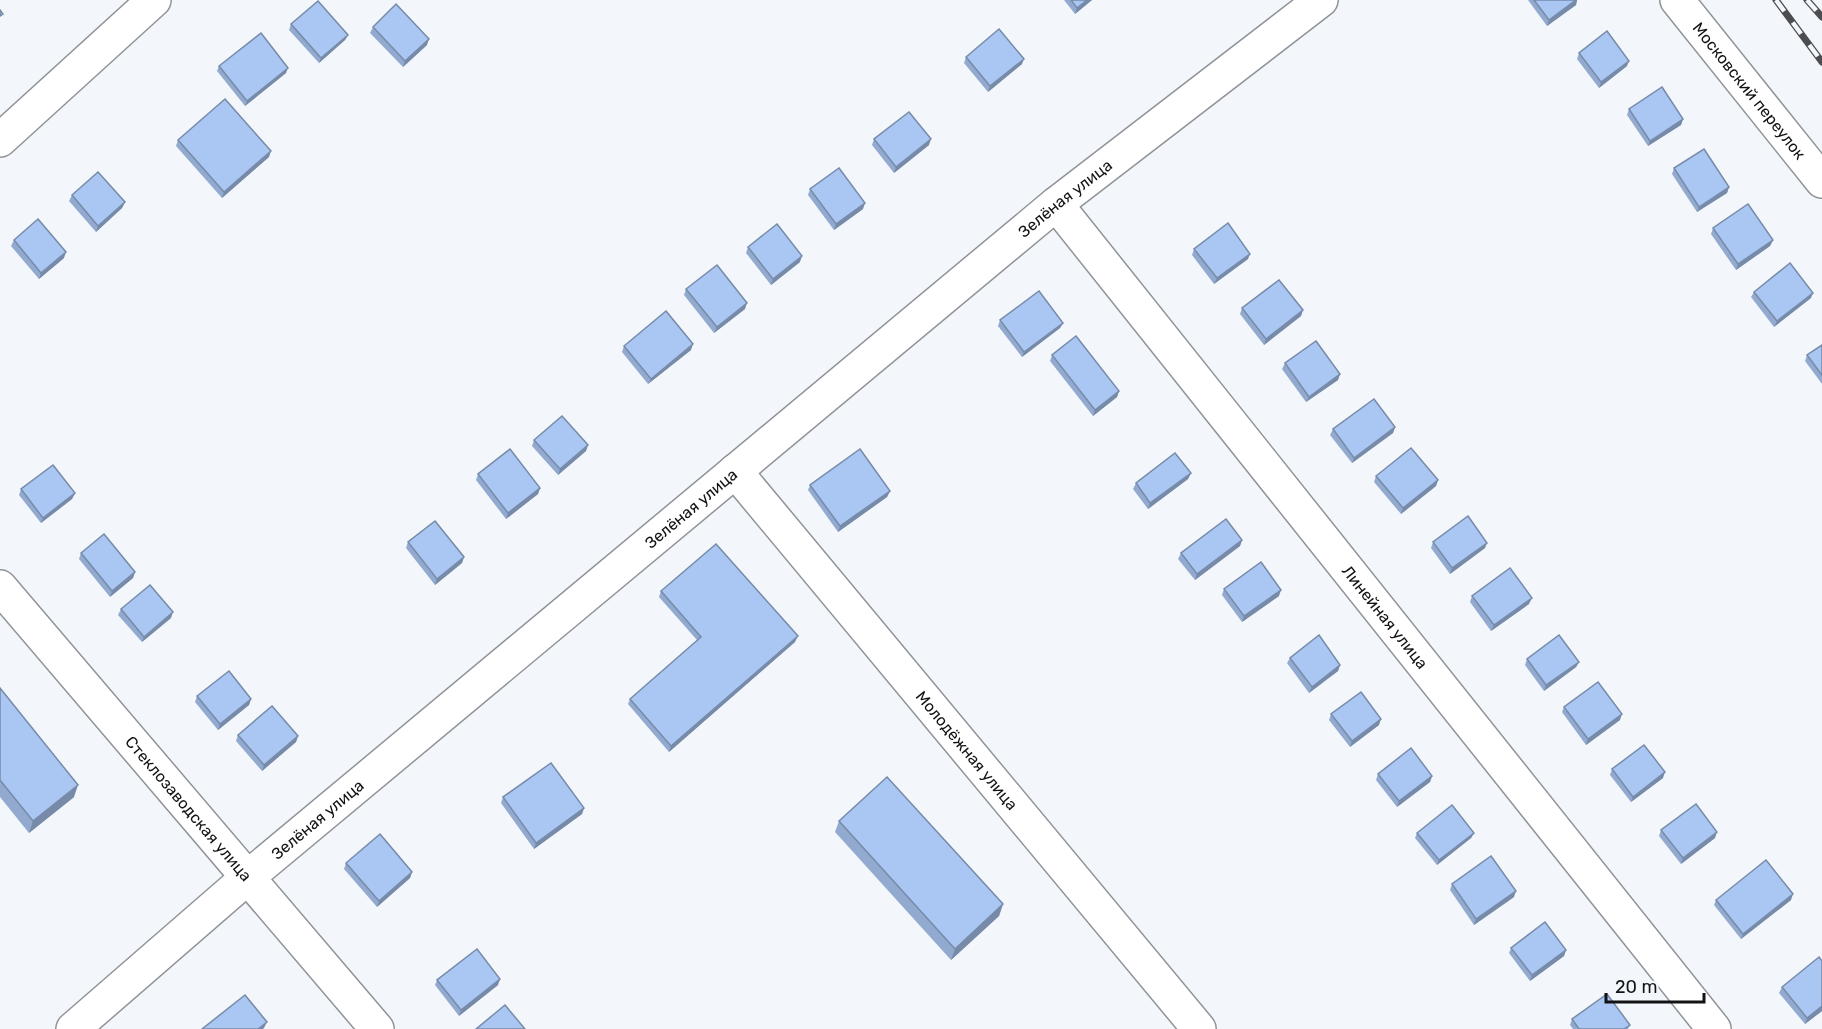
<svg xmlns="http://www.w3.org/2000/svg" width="1822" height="1029" viewBox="0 0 1822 1029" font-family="Rubik,sans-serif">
	<rect width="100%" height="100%" fill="#f3f7fc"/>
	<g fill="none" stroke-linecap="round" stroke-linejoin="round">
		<g stroke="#909398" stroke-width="36">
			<g id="street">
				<path id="s1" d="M1677,0l145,181"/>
				<path d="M0,140l154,-140"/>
				<path id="s2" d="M1056,204l658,825"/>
				<path id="s3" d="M735,471l464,558"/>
				<path id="s4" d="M0,587l377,442"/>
				<path id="s5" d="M73,1029l175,-152 808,-673 265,-204"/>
			</g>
		</g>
		<use href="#street" stroke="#fff" stroke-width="33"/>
		<g stroke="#4c4d50" stroke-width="7">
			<g id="rail">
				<path d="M1776,0l46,62"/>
				<path d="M1807,0l15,17"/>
			</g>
		</g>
		<use href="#rail" stroke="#f3f7fc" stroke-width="4.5" stroke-dasharray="14" stroke-linecap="butt"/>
	</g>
	<g fill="#92aad0">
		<path d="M1064,0h28l-17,14z"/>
		<path d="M1528,0h49l-1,5 -29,21z"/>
		<path d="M291,24l57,11 -3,5 -26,23 -30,-33z"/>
		<path d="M373,27l54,18 -24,22 -33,-34z"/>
		<path d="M1579,53l48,13 -28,22 -22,-29z"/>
		<path d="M966,57l56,7 -34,28 -24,-29z"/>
		<path d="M219,66l67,7 -41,33 -28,-35z"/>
		<path d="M1629,109l54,10 -2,6 -33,21 -21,-31z"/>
		<path d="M874,139l55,6 -35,28 -22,-28z"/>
		<path d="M178,140l91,17 -47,41 -46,-52z"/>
		<path d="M1674,168l55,19 -2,6 -30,19 -25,-38z"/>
		<path d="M810,189l53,20 -29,21 -26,-35z"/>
		<path d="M72,195l53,7 -3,6 -26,24 -27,-31z"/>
		<path d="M1713,228l60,12 -3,6 -34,24 -25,-36z"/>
		<path d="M14,240l50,18 -25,21 -28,-33z"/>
		<path d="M748,247l52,15 -29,23 -25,-32z"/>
		<path d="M1194,249l54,10 -34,25 -22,-29z"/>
		<path d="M686,289l59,20 -31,24 -30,-38z"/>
		<path d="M1754,292l57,6 -37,29 -23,-30z"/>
		<path d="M1242,308l61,2 -2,6 -37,29 -24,-31z"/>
		<path d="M1000,320l63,3 -3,5 -38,29 -24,-31z"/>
		<path d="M1822,345v39l-17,-23 2,-6z"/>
		<path d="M624,346l67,4 -43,34 -26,-32z"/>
		<path d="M1052,355l67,36 -2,6 -24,19 -43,-55z"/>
		<path d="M1285,363l55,11 -2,6 -32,22 -24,-33z"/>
		<path d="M1395,427l-2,6 -41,30 -22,-28 3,-6z"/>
		<path d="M534,440l54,5 -2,6 -28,24 -26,-29z"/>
		<path d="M1191,473l-3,6 -40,30 -15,-20 3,-6z"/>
		<path d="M478,474l62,14 -2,6 -32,25 -30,-39z"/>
		<path d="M1376,476l62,4 -2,6 -35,28 -27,-32z"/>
		<path d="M810,485l80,6 -3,6 -49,35 -30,-42z"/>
		<path d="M21,489l54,4 -3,6 -31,24 -22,-28z"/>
		<path d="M1242,540l-2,6 -45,34 -17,-21 3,-6z"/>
		<path d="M408,542l56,15 -2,6 -27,22 -29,-37z"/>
		<path d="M1433,542l52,6 -35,26 -19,-26z"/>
		<path d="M81,553l54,19 -2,6 -23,19 -31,-38z"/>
		<path d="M1224,589l55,7 -37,26 -20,-27z"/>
		<path d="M661,591l134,51 -126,110 -41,-48 2,-5 67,-59 -38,-43z"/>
		<path d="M1472,596l57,8 -38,27 -21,-29z"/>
		<path d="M121,609l50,9 -29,24 -24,-27z"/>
		<path d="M1290,658l50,7 -2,6 -29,22 -22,-30z"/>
		<path d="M1527,659l52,3 -3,5 -32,24 -19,-26z"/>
		<path d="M0,688l74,109 -45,36 -29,-36z"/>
		<path d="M197,696l54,3 -2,6 -31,25 -23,-28z"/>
		<path d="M1564,707l56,13 -34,25 -24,-33z"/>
		<path d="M1331,714l48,11 -29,22 -21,-27z"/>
		<path d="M238,735l60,1 -2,6 -34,29 -26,-30z"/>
		<path d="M1612,769l51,9 -32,24 -21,-27z"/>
		<path d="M1378,774l54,2 -2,6 -33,25 -21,-27z"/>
		<path d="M503,797l81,11 -2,6 -48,35 -33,-46z"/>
		<path d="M839,821l164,83 -4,12 -48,44 -116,-128z"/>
		<path d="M1661,830l54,8 -34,26 -22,-28z"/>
		<path d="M1417,833h57l-3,5 -34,27 -22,-27z"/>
		<path d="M346,863l66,9 -2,6 -33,29 -33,-38z"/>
		<path d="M1452,884l62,13 -40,28 -24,-35z"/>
		<path d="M1716,900h75l-50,39 -27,-34z"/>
		<path d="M1511,948l55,2 -2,6 -34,25 -21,-28z"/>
		<path d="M1822,961v50l-17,13 -26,-31 3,-6z"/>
		<path d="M437,980l61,5 -39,31 -24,-31z"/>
		<path d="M1572,1019l58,6 -2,4h-55l-3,-4z"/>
	</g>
	<g fill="#778ba9">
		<path d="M1087,0h5l-17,14 2,-6z"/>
		<path d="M1576,0h1l-1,5 -29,21 2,-6z"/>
		<path d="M348,35l-3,5 -26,23 2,-5z"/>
		<path d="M429,39l-2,6 -24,22 2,-6z"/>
		<path d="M1024,59l-2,5 -34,28 2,-6z"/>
		<path d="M1629,61l-2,5 -28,22 2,-6z"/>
		<path d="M288,68l-2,5 -41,33 2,-5z"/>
		<path d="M1683,119l-2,6 -33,21 2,-5z"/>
		<path d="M931,139l-2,6 -35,28 2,-6z"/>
		<path d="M271,151l-2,6 -47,41 2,-6z"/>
		<path d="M1729,187l-2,6 -30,19 2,-5z"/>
		<path d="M125,202l-3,6 -26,24 2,-6z"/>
		<path d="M865,203l-2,6 -29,21 2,-6z"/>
		<path d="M1773,240l-3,6 -34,24 2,-6z"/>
		<path d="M66,252l-2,6 -25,21 2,-6z"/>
		<path d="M1250,254l-2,5 -34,25 3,-6z"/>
		<path d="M802,256l-2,6 -29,23 2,-6z"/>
		<path d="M1813,293l-2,5 -37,29 3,-6z"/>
		<path d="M747,303l-2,6 -31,24 3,-6z"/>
		<path d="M1303,310l-2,6 -37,29 2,-6z"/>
		<path d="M1063,323l-3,5 -38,29 2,-5z"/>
		<path d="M693,344l-2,6 -43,34 3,-5z"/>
		<path d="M1340,374l-2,6 -32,22 3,-5z"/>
		<path d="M1119,391l-2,6 -24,19 2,-6z"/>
		<path d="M1395,427l-2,6 -41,30 2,-5z"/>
		<path d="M588,445l-2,6 -28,24 2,-6z"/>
		<path d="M1191,473l-3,6 -40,30 2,-6z"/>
		<path d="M1438,480l-2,6 -35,28 2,-6z"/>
		<path d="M540,488l-2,6 -32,25 2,-6z"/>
		<path d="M890,491l-3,6 -49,35 2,-6z"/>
		<path d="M75,493l-3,6 -31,24 2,-5z"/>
		<path d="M1242,540l-2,6 -45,34 2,-6z"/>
		<path d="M1487,543l-2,5 -35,26 2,-6z"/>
		<path d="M464,557l-2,6 -27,22 2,-6z"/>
		<path d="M135,572l-2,6 -23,19 2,-6z"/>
		<path d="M1281,590l-2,6 -37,26 2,-6z"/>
		<path d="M1532,598l-3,6 -38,27 3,-6z"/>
		<path d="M173,612l-2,6 -29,24 2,-5z"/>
		<path d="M798,636l-3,6 -126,110 2,-6z"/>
		<path d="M1579,662l-3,5 -32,24 2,-6z"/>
		<path d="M1340,665l-2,6 -29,22 3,-6z"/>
		<path d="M251,699l-2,6 -31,25 2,-6z"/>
		<path d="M1622,714l-2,6 -34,25 2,-6z"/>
		<path d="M1381,719l-2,6 -29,22 2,-6z"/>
		<path d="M298,736l-2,6 -34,29 2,-6z"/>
		<path d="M1665,772l-2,6 -32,24 2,-5z"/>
		<path d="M1432,776l-2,6 -33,25 2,-6z"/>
		<path d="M78,785l-4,12 -45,36 4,-12z"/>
		<path d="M584,808l-2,6 -48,35 2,-6z"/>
		<path d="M1717,832l-2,6 -34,26 2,-6z"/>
		<path d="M1474,833l-3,5 -34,27 2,-5z"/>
		<path d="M412,872l-2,6 -33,29 2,-6z"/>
		<path d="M1516,891l-2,6 -40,28 2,-6z"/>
		<path d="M1793,894l-2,6 -50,39 2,-5z"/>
		<path d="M1003,904l-4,12 -48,44 4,-11z"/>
		<path d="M1566,950l-2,6 -34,25 2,-6z"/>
		<path d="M500,979l-2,6 -39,31 2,-6z"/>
		<path d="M1822,1006v5l-17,13 2,-6z"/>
		<path d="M267,1022l-3,6 -1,1h-5z"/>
	</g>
	<g fill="#aac6f2" stroke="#778ba9" stroke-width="1.5">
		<path d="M1071,0h16l-10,8z"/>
		<path d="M1534,0h42l-27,20z"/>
		<path d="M318,1l30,34 -27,23 -30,-34z"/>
		<path d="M396,4l33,35 -24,22 -32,-34z"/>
		<path d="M0,10l3,4 -3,2z"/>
		<path d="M999,29l25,30 -34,27 -24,-29z"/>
		<path d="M1607,31l22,30 -28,21 -22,-29z"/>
		<path d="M261,33l27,35 -41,33 -28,-35z"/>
		<path d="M1662,87l21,32 -33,22 -21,-32z"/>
		<path d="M225,99l46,52 -47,41 -46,-52z"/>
		<path d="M909,112l22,27 -35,28 -22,-28z"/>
		<path d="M1704,149l25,38 -30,20 -25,-39z"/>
		<path d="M839,168l26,35 -29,21 -26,-35z"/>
		<path d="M98,172l27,30 -27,24 -26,-31z"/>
		<path d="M1748,204l25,36 -35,24 -25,-36z"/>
		<path d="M38,219l28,33 -25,21 -27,-33z"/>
		<path d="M1228,223l22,31 -33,24 -23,-29z"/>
		<path d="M777,224l25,32 -29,23 -25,-32z"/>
		<path d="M1790,263l23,30 -36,28 -23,-29z"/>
		<path d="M717,265l30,38 -30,24 -31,-38z"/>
		<path d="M1279,280l24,30 -37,29 -24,-31z"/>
		<path d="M1039,291l24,32 -39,29 -24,-32z"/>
		<path d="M666,311l27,33 -42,35 -27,-33z"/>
		<path d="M1076,336l43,55 -24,19 -43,-55z"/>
		<path d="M1316,341l24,33 -31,23 -24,-34z"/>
		<path d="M1822,345v30l-15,-20z"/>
		<path d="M1374,399l21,28 -41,31 -21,-29z"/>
		<path d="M562,416l26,29 -28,24 -26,-29z"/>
		<path d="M1411,448l27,32 -35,28 -27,-32z"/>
		<path d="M510,449l30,39 -32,25 -30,-39z"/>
		<path d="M860,449l30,42 -50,35 -30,-41z"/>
		<path d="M1175,453l16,20 -41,30 -14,-20z"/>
		<path d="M53,465l22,28 -32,25 -22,-29z"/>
		<path d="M1468,516l19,27 -35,25 -19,-26z"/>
		<path d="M1226,519l16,21 -45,34 -16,-21z"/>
		<path d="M435,521l29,36 -27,22 -29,-37z"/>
		<path d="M104,534l31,38 -23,19 -31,-38z"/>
		<path d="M716,544l82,92 -127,110 -41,-47 71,-62 -40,-46z"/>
		<path d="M1261,562l20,28 -37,26 -20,-27z"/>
		<path d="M1510,568l22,30 -38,27 -22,-29z"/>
		<path d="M150,585l23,27 -29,25 -23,-28z"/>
		<path d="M1319,635l21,30 -28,22 -22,-29z"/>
		<path d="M1559,635l20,27 -33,23 -19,-26z"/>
		<path d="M229,671l22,28 -31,25 -23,-28z"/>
		<path d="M1598,682l24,32 -34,25 -24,-32z"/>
		<path d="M0,688l78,97 -45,36 -33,-41z"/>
		<path d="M1361,692l20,27 -29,22 -21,-27z"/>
		<path d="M272,706l26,30 -34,29 -26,-30z"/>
		<path d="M1644,745l21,27 -32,25 -21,-28z"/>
		<path d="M1411,748l21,28 -33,25 -21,-27z"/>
		<path d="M551,763l33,45 -48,35 -33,-46z"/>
		<path d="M887,777l116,127 -48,45 -116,-128z"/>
		<path d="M1696,804l21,28 -34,26 -22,-28z"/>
		<path d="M1452,805l22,28 -35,27 -22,-27z"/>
		<path d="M380,834l32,38 -33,29 -33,-38z"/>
		<path d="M1491,856l25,35 -40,28 -24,-35z"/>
		<path d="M1766,860l27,34 -50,40 -27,-34z"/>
		<path d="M1545,922l21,28 -34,25 -21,-27z"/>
		<path d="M477,949l23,30 -39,31 -24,-30z"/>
		<path d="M1819,957l3,4v45l-15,12 -25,-31z"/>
		<path d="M1607,994l23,31 -6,4h-45l-7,-10z"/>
		<path d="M245,995l22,27 -9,7h-56z"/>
		<path d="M505,1005l20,24h-49z"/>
	</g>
	<g text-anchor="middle" stroke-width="5" stroke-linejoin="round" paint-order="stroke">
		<g font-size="16" fill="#121314" stroke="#f3f7fc">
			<text dy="6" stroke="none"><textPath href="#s1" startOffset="116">Московский переулок</textPath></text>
			<text dy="6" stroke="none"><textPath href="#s5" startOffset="1294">Зелёная улица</textPath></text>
			<text dy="6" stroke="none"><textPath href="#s5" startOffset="808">Зелёная улица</textPath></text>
			<text dy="6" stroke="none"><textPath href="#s2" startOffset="528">Линейная улица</textPath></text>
			<text dy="6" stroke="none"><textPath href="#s3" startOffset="363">Молодёжная улица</textPath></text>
			<text dy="6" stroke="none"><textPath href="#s4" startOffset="291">Стеклозаводская улица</textPath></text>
			<text dy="6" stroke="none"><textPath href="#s5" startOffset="322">Зелёная улица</textPath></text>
		</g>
	</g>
	<path d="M1606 993v9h98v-9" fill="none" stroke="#121314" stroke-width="3"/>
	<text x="1615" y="993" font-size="18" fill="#121314" stroke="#f3f7fc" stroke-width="4.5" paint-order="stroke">20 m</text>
</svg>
